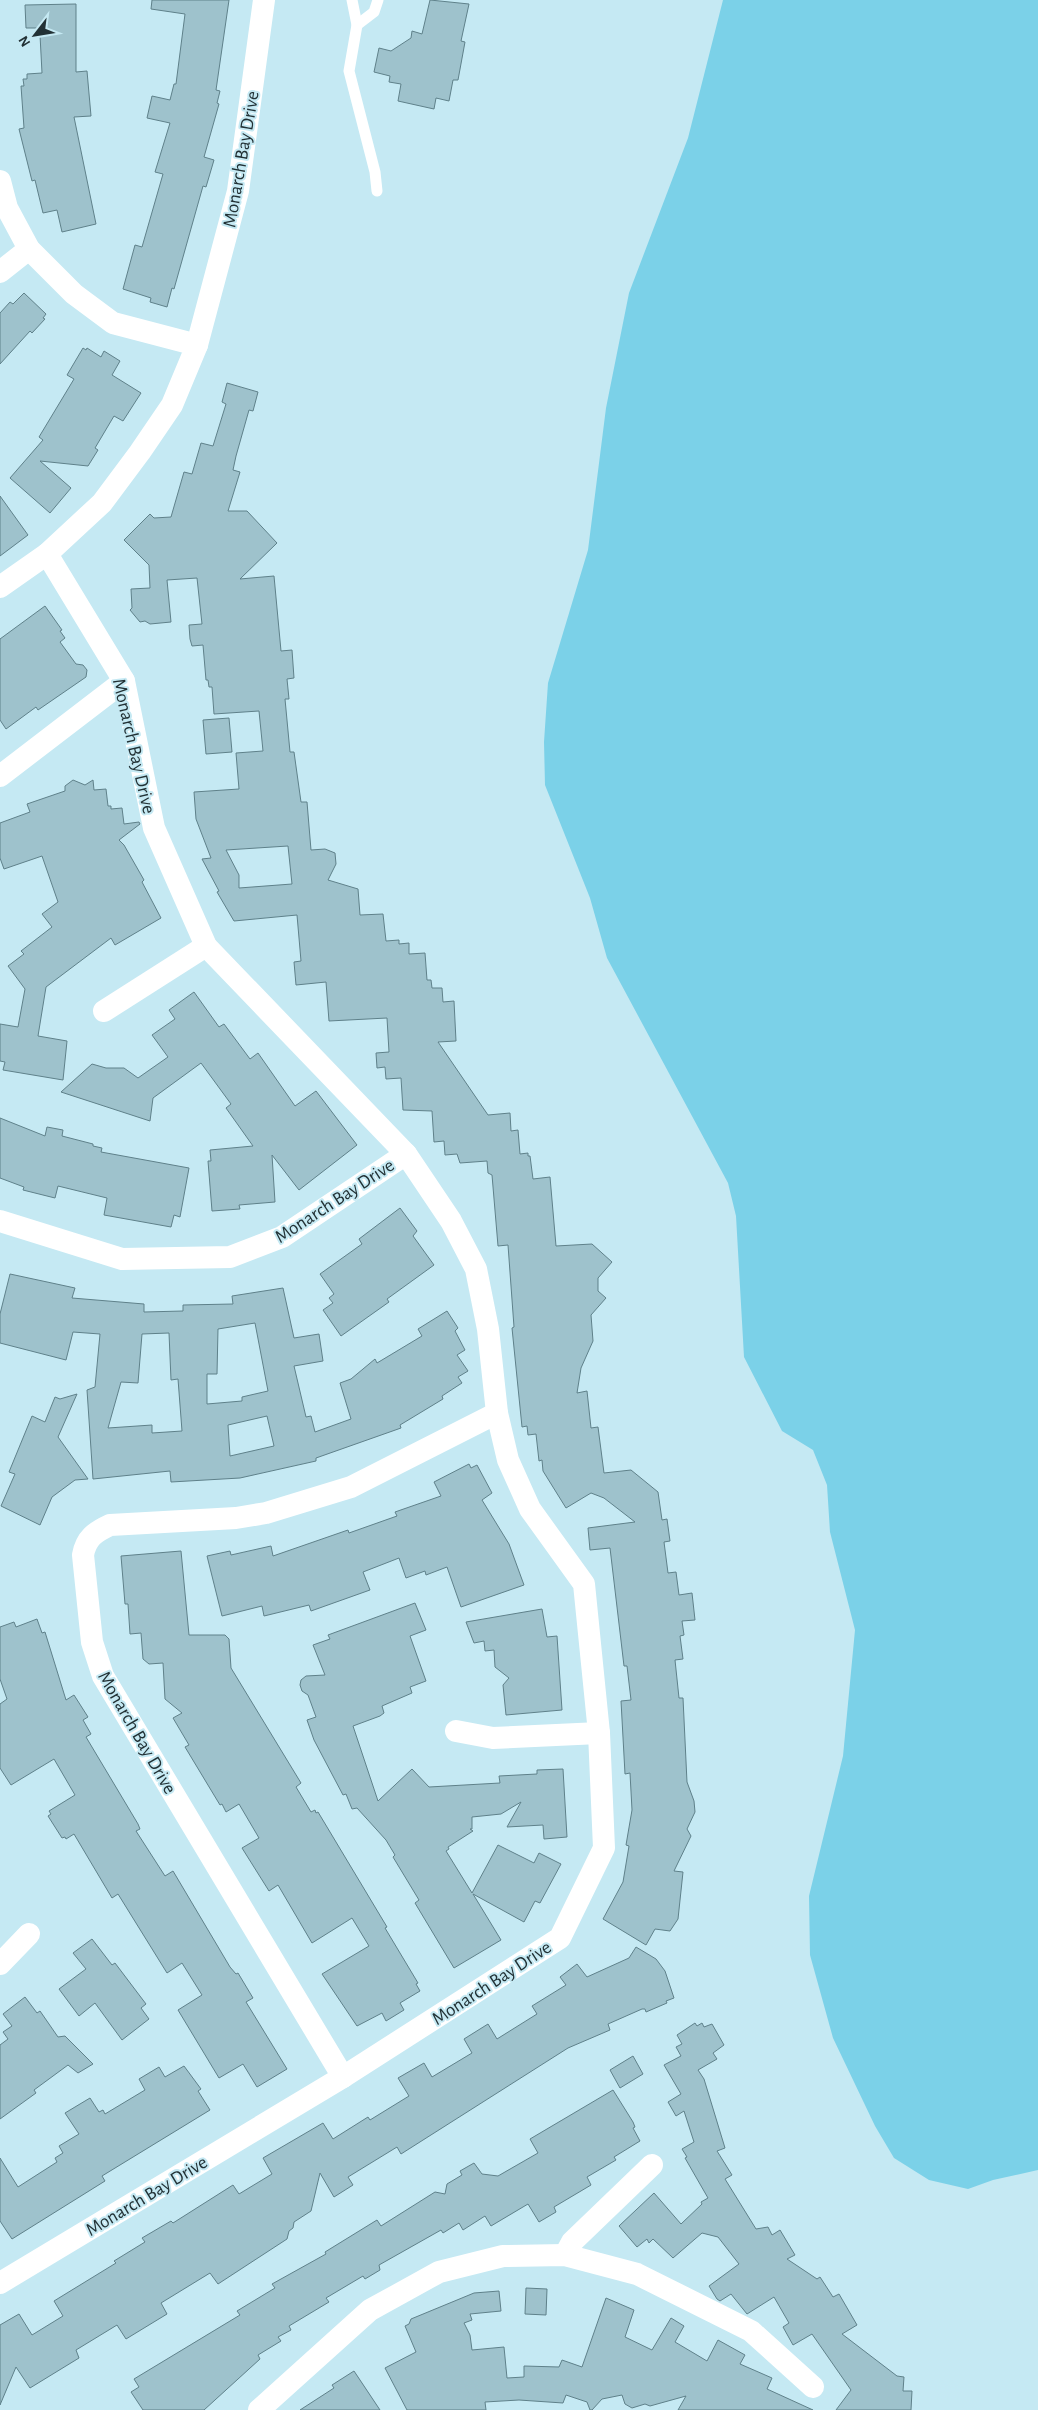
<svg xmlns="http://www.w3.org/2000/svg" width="1038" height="2410" viewBox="0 0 1038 2410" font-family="'Alegreya Sans',sans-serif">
	<rect width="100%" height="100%" fill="#c5e9f3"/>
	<path fill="#7bd1e8" d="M723,0h315v2170l-45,10 -25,9 -39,-9 -35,-22 -19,-32 -42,-88 -23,-83 -1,-59 34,-140 12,-126 -25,-98 -3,-47 -14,-35 -31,-19 -38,-74 -8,-141 -8,-33 -121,-225 -17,-60 -45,-113 -1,-43 4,-59 40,-133 18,-142 23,-115 59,-155z"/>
	<g fill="#9ec2cc" stroke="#5f818a" fill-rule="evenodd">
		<path d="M152,0h77l-13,90 4,1 -3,12 2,1 -15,53 10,3 -8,27 -3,-1 -29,103 -2,-1 -5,19 -17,-5 1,-4 -28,-9 12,-44 7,2 21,-73 -8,-2 15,-49 -23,-5 5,-22 18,4 4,-16h2l9,-70 -34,-5z"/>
		<path d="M430,0l39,4 -8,37 4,1 -7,38h-5l-4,21 -13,-3 -2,11 -36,-8 3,-17 -12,-2 1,-6 -16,-4 5,-24 12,3 20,-13 1,-7 10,3z"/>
		<path d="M76,4v68l11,-1 4,45 -17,1 22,107 -34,8 -5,-22 -14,3 -8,-33 -3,1 -13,-52 5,-1 -3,-42h3l-1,-7h4v-5l15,-1 -2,-38 -1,-7h-13l-1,-23z"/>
		<path d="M24,293l22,21 -3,4 2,1 -13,14 -2,-2 -30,33v-51l10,-11 3,2z"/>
		<path d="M83,348l3,2 1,-2 14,9 3,-6 16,10 -8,14 29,18 -18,28 -9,-5 -19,32 3,2 -10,16 -48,-5 31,27 -21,25 -40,-35 33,-38 -4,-3 35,-58 -7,-4z"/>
		<path d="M227,383l31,9 -5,19 -4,-1 -13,46 -3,14 7,2 -12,39h19l30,32 -37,36 34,-3 7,75 11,-1 2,28 -7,1 2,20h-4l5,53h4l7,50h6l4,48 14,-1 10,4 1,11 -8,16 30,9 2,26 23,-1 3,27 13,-1v4l10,-1v11l16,-1 2,27h4l1,8h10l1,14 11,-1 2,40 -18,1 50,73 22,-2 1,18 7,-1 2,24 8,-1v3h2l3,23 17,-2 6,69 36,-2 20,18 -14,16v13l8,7 -15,17 2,26 -12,27 -4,25 10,-2 4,37 7,-1 6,46 27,-3 27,22 4,28 5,-1 3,22 -6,1 4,31 8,-1 3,23 13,-2 3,27 -13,1 2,14 -4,1 3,23 -8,1 4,38h4l4,84 7,19 1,11 -8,17 4,7 -17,35 9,1 -5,47 -8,12 -15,-2 -9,16 -43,-26 20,-37 6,-36 -3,-1 6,-35 -2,-37 -5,1 -4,-73 10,-1 -4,-34h-3l-14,-118 -20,2 -2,-22 47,-6 -31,-24 -13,-5 -25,15 -23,-37 -1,-11 -3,1 -3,-27 -8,1 -1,-9 -5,1 -10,-99 2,-1 -6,-82 -10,1 -6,-71 -4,-2 -1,-12 -27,2 -3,-9 -12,1 -1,-14 -10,1 -2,-31 -29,-1 -2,-32 -15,1 -1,-12 -8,1 -1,-15 13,-1 -2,-34 -58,3 -3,-39 -30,3 -2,-23 7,-1 -4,-46 -63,6 -17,-29 2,-1 -17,-32 9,-1 -15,-39 -2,-27 45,-3 -3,-36 27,-2 -4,-40 -45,3 -2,-27h-3l-1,-7h-2l-3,-35 -11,1 -2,-7 -1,-14 13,-1 -5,-46 -30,2 4,42 -21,2 -5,-3 -5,1 -10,-12 2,-2 -1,-19 19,-1 -1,-23 -25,-25 26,-26 4,4 17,-1 13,-45 8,2 9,-31 12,3 13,-42 -4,-2zM288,846l4,38 -53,4v-13l-13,-25z"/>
		<path d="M0,496l28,39 -28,21z"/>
		<path d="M45,606l17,24 -2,1 5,7 -5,4 16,22 7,1 4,5 -1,7 -48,33 -2,-3 -30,22 -6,-9v-81z"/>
		<path d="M229,718l3,34 -26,2 -3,-34z"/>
		<path d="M73,780l12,5 8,-5 1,10 12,-1 2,17h3v3l11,-1 2,16 15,-2 1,2 -21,16 5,5 20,35 -2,2 19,36 -46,27 -4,-7 -65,49 -8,49 29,5 -4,39 -60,-10 2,-8 -5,-1v-37l18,3 7,-38 -17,-23 16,-12 -3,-3 31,-24 -10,-13 16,-12 -16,-46 -38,13 -4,-11v-35l30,-11 -3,-8 38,-13v-5z"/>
		<path d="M194,992l25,35 5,-3 26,35 8,-6 37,53 21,-15 41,54 -58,45 -27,-35 3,47 -36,3 1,4 -28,2 -4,-50h3l-1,-11 43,-4 -27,-38 5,-4 -30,-41 -48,35 -3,23 -89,-29 31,-28 14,4h18l14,10 30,-21 -16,-22 23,-16 -6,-9z"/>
		<path d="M0,1118l45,18 2,-9 16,3 -1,6 31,8v2l9,2 -1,4 88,16 -9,49 -6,-2 -3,12 -67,-12 3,-17 -49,-12 -3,12 -32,-8 1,-3 -24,-9z"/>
		<path d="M400,1208l17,23 -4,5 21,29 -47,34 2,3 -48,34 -18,-26 10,-7 -4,-5 5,-4 -14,-20 42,-30 -3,-5z"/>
		<path d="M10,1274l65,14 -3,10 72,6v8l39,-1v-6l50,-1 -1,-8 51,-8 11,50 25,-4 4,27 -29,5 12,51 5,-1 4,16 36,-13 -11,-36 11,-4 24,-20 2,4 45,-27 -4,-7 29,-18 11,17 -3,3 10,19 -8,5 11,16 -10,6 4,6 -20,13 1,3 -43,26 1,3 -85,30v3l-76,17 -69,4 -1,-11 -77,8 -6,-89 8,-3 5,-53 -27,-2 -7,28 -66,-17v-29zM255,1323l13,68 -26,6v4l-35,3v-30h10l1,-45zM169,1333l2,47 7,-1 4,52 -30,2v-8l-44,3 13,-46 17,1 4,-49zM267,1416l7,30 -44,10 -2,-31z"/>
		<path d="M77,1394l-19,43 30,42 -13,1 -23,17 -12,28 -39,-19 14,-32 -6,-2 23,-56 13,6 10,-25 5,2z"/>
		<path d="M469,1464l2,4 6,-3 15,28 -10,7 27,44 15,41 -63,22 -14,-40 -21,8 -1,-4 -19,7 -7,-20 -36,14 7,18 -59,21 -2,-6 -45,11 -2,-10 -40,10 -15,-60 23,-5 1,4 40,-9 2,10 75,-26 1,3 48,-17 -2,-4 46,-16 -7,-14z"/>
		<path d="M181,1551l8,84h36l4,4 2,29 70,115 -5,4 15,25 4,-2 1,3 2,-1 69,115 -2,1 33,55 -2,1 4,7 -20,12 4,7 -18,11 -4,-8 -25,13 -35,-52 47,-28 -17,-28 -40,25 -34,-58 -9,6 -27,-43 17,-10 -20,-34 -13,8 -4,-8 -2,1 -35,-58 4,-2 -16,-27 9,-5 -17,-14 -2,-36 -14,1 -6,-5 -2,-26 -11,1 -2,-30h-3l-4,-48z"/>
		<path d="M415,1603l11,27 -16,6 16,45 -16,6 2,6 -30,13 2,7 -4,3 -27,10 25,75 34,-32 17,18 71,-4 -1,-7 38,-2v-4l26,-1 4,68 -23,2 -1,-14 -36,2 14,-25 -20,12 -29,3v12h-2l3,2 -25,16 1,2 -3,2 26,42 26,-48 36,18 5,-10 22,11 -21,39 -5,-2 -11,21 -51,-28 28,46 -47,28 -39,-65 4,-3 -26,-43 2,-2 -9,-15 -29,-32 -5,1 -6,-15 -3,1 -29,-55 -7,-20 9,-3 -8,-22 -6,-4 -2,-6 1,-5 5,-4 19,-1 -12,-30 17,-6 -2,-4z"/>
		<path d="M542,1609l5,28 10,-1 5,74 -56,5 -3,-30 6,-7 -14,-11 -1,-17 -9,1 -1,-10 -10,2 -8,-21z"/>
		<path d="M37,1619l5,14 3,-1 21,68 8,-5 14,22 -5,3 8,14 -5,3 52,87 2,5 -4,2 29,45 8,-5 57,96 6,7 2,-1 15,25 -7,4 41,67 -30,18 -14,-23 -24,14 -41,-68 24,-15 -20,-32 -15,10 -49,-79 -6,4 -38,-64 -8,5 -1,-2 -3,1 -14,-22 3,-2 -2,-3 26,-16 -21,-36 -43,26 -11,-17v-64l7,-5 -7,-20v-52l14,-5 2,5z"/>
		<path d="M92,1939l20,26 3,-2 31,41 -5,4 8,11 -27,21 -27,-37 -16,13 -20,-27 27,-20 -13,-16z"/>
		<path d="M636,1947l20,12 9,12 9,27 -8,3 1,2 -21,9 -1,-3h-3l-34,15 2,6 -42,18 -167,106 -4,-7 -49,30 5,8 -19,12 -14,-24 -9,38 -17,11 -1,6 -4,3 -2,8 -69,45 -8,-11 -49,30 6,11 -41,25 -9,-14 -41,25 3,8 -49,30 -14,-21 -16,38v-80l19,-11 13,21 31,-19 -9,-15 62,-38 -2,-2 31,-19 -3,-4 29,-17 2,2 60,-38 6,9 33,-20 -9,-16 60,-35 10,16 35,-22 2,3 39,-24 -11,-18 26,-15 8,14 40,-24 -8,-14 24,-15 9,15 40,-25 -5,-8 34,-21 -6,-8 17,-13 10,13 42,-19z"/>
		<path d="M25,1997l12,16 3,-2 18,26 7,-1 28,28 -15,9 -10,-8 -34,25 2,3 -36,26v-74l8,-6 -5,-7 9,-6 -9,-12z"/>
		<path d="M695,2023l2,3 5,-3 2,4 8,-3 12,21 -11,8 4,6 -19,11 6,9 21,69 -8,3 15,24 -7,4 31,50 12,-2 4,8 8,-5 15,25 -8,4 30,20 3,-2 13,20 6,-3 18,31 -15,9 55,42 7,1 -1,14h9l-1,19h-75l15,-20 -39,-56 -19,11 -10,-18 6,-4 -15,-26 -27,17 -16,-20 -11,7 -3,-2 -8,-13 30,-22 -21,-27 -16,-4 -29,25 -20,-19 -4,4 -2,-4 -10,8 -18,-21 35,-33 27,31 21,-20 -1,-2 7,-4 -23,-40 2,-1 -5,-8 12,-7 -10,-31 -8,5 -8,-14 13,-8 -17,-29 17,-9 -5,-9 6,-3 -5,-9z"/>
		<path d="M633,2056l10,18 -23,14 -10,-18z"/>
		<path d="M184,2066l17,23 -3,2 12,19 -108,66 3,5 -93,58 -12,-18v-63l18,29 39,-25 -2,-4 8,-5 -4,-7 20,-12 -14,-21 25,-15 9,14 4,-2 2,4 40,-24 -6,-11 20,-12 6,10z"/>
		<path d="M613,2090l20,32 2,5 -2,1 7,13 -26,16 2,3 -29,17 4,8 -37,22 2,5 -17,10 -11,-18 -37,22 -6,-10 -22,14 -4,-7 -16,10 -2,-3 -62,35 1,5 -15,9 -2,-3 -37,22 3,4 -40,24 2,4 -13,7 3,4 -23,14 2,4 -56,51h-61l-12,-18 8,-5 -5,-8 106,-64 -3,-4 38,-23 -3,-4 54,-30 -1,-2 52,-32 4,6 54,-34 10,2 2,-10 15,-9 -2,-4 14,-8 8,11 16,2 40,-23 -8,-14z"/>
		<path d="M526,2288l21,1 -1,26 -21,-1z"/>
		<path d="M499,2291l2,20 -31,3 2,6 -8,3 6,12 2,15 32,-3 3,31 17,-1v-11l35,1 3,-7 20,7 24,-69 28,12 -9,27 27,13 19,-32 13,8 -9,16 32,19 11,-21 27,15 -5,9 32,14 -5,11 46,21h-135l8,-14 -36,10 -5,-2 -13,4 -7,-4 -3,-9 -20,4 -10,11h-2l-3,-8 -21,-7 -3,8 -44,-3 -34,2 1,8h-79l-22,-42 31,-16 -11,-26 4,-2 2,-5 63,-26z"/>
		<path d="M354,2371l26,39h-80l34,-22 -2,-3z"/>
	</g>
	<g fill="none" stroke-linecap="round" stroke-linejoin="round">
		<g stroke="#fff" stroke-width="11">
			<path d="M352,0l5,25 -8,46 26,101 2,19"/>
			<path d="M357,25l17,-13 4,-12"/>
		</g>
		<g stroke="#fff" stroke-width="22">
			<path d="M0,181l7,27 22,41 45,45 39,29 84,22 -25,60 -32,47 -38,51 -55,51 77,127 30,147 52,118 200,208 45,67 25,48 12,60 9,84 11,47 22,49 54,75 15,149 5,115 -44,90 -217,139 -343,206"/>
			<path d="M0,272l29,-23"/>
			<path d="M197,345l41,-154 26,-191"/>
			<path d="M0,587l47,-33"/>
			<path d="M0,776l124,-95"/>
			<path d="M104,1011l102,-65"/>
			<path d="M0,1221l122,38 108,-2 52,-20 124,-83"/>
			<path d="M456,1731l37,7 106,-5"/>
			<path d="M0,1964l29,-30"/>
			<path d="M343,2077l-240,-401 -11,-34 -9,-87c3,-17 12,-23 27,-30l126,-7 30,-5 85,-26 146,-74"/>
			<path d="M565,2255l7,-13 80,-77"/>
			<path d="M259,2410l111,-100 69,-38 64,-16 62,-1 72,19 114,57 62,56"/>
		</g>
	</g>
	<g text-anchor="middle" stroke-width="4" stroke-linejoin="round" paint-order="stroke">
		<g font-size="19" fill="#223135" stroke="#c5e9f3">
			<text transform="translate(240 159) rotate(-80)" y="7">Monarch Bay Drive</text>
			<text transform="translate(135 746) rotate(77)" y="7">Monarch Bay Drive</text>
			<text transform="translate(334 1200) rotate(-33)" y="7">Monarch Bay Drive</text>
			<text transform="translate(138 1732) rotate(60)" y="7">Monarch Bay Drive</text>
			<text transform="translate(491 1982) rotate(-33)" y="7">Monarch Bay Drive</text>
			<text transform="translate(146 2195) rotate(-31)" y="7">Monarch Bay Drive</text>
		</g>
	</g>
	<g transform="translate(35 35) rotate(239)" stroke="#c5e9f3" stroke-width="4" paint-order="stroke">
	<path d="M0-4L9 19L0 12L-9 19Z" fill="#223135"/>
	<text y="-8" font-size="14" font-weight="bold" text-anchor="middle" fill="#223135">N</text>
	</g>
</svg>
